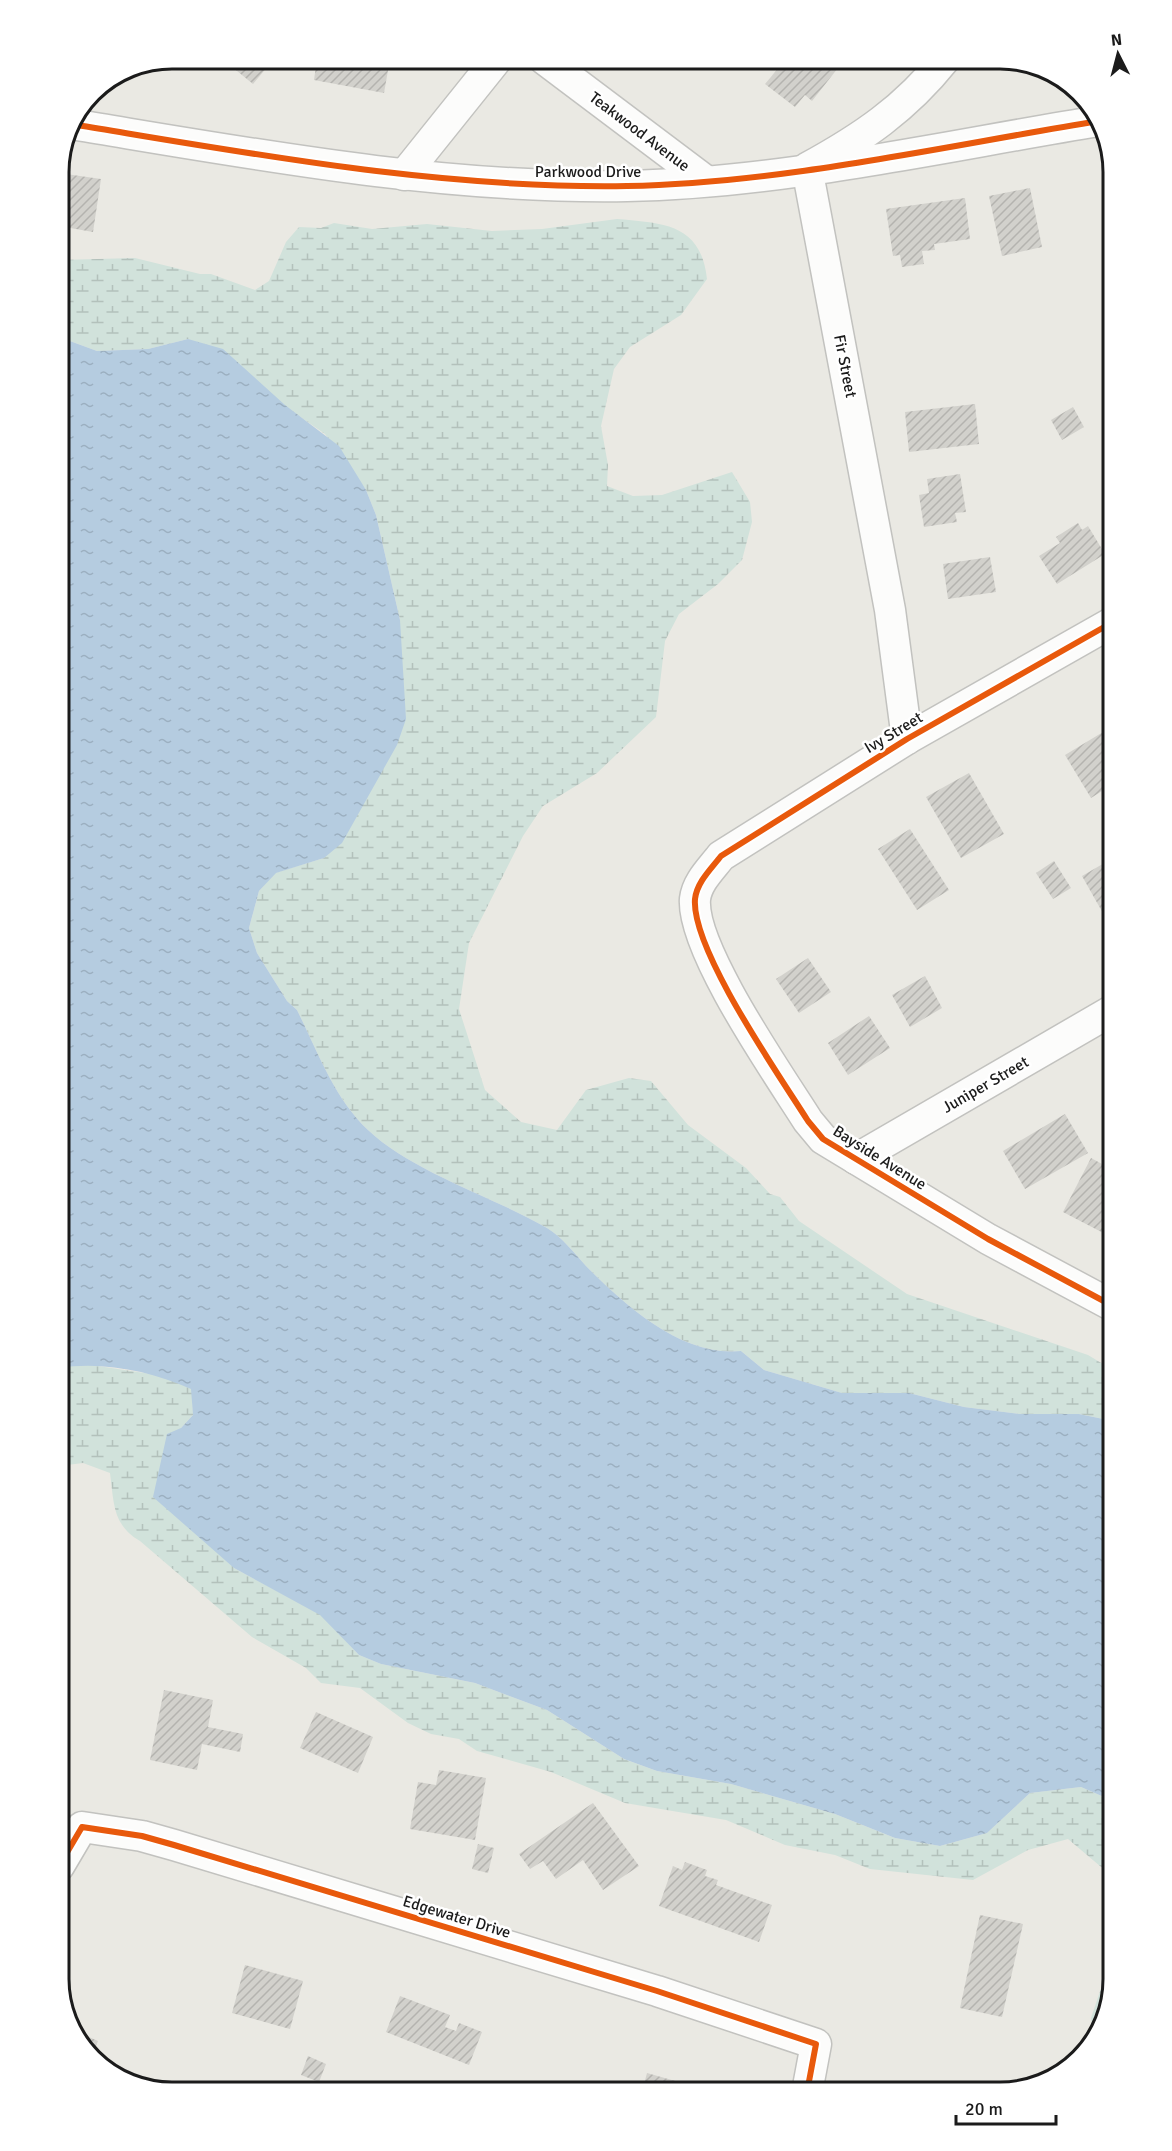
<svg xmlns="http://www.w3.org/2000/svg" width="1172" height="2151" viewBox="0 0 1172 2151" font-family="Signika,sans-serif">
	<defs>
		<pattern id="wetland-marsh" width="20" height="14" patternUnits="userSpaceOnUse" patternTransform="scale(1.5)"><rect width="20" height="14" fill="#d1e2db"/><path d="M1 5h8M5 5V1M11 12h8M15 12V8" fill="none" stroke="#b3c1bb"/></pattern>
		<pattern id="water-ripples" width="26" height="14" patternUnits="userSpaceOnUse" patternTransform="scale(1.5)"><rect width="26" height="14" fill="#b5cce0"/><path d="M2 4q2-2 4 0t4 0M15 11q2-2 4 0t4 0" fill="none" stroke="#9bafc0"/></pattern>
		<pattern id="building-hatch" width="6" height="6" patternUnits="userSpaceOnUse" patternTransform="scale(1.5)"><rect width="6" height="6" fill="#d2d1cc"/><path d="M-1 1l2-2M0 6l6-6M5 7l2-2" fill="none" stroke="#b4b3af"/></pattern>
	</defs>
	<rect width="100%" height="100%" fill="#eae9e3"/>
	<g fill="url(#wetland-marsh)">
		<path d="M617,219c47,4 84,5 90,60l-26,36 -51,32 -16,22 -13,57 7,39 -1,21 26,10 29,-1 70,-23 18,30 2,20 -10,38 -24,24 -39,30 -14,27 -9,76 -59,56 -54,33 -20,30 -54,107 -10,66 26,81 36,32 36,8 29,-40 43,-12 22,3 37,44 58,43 24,26 10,3 19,24 108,73 181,61 25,15v51l-34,-7h-59l-56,-7 -55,-14h-67l-78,-23 -23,-19c-60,6 -116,-46 -155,-85 -11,-12 -24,-29 -39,-38 -53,-31 -135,-56 -179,-98 -34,-32 -50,-78 -71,-120l-10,-9 -30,-48 -8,-25 10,-37 16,-18 49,-15 76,-238 -24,-105 -10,-25 -41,-56 -137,-95 -40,10 -51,2 -38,-14v-77l76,-2 65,16h11l44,16 14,-9 17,-39 13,-15 22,1 13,-5 38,6 55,-5 65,7 50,-2z"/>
		<path d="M85,1364l79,12 28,13 1,26 -12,13 53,140 86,46 39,41 22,9 94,19 72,27 77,49 33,12 74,13 104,30 60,24 45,8 47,-13 43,-40 51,-6 23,10 9,12v68l-45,-38 -40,11 -55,30 -103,-11 -35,-14 -50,-10 -59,-25 -101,-17 -74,-31 -74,-21 -18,-12 -28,-5 -23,-11 -48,-35 -39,-5 -15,-15 -54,-31 -112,-96c-28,-16 -26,-39 -30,-68l-27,-10 -24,3v-98z"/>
		<path d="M1113,1924c3,33 -1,103 -31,128l11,-21 -2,-13 21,-62z"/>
	</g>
	<path fill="url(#water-ripples)" d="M59,337l38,14 51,-2 40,-10 35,10 62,56 54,41 27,44 10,25 24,105 6,99 -9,26 -55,98 -18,15 -48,15 -17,18 -10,37 8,25 30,48 10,9c21,42 37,88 71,120 44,42 126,67 179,98 15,9 28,26 39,38 39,39 95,91 155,85l23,19 78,23h67l55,14 56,7h59l34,7v388l-9,-12 -23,-10 -51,6 -43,40 -47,13 -45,-8 -60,-24 -104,-30 -74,-13 -33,-12 -77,-49 -72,-27 -94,-19 -22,-9 -39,-40 -86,-47 -81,-71 14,-63 14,-6 12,-13 -2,-26c-40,-18 -89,-28 -132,-21z"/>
	<g fill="url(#building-hatch)">
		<path d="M229,59h45l-21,25 -27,-22z"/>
		<path d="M317,59h73l-6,34 -70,-13z"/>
		<path d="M786,59h59l-33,42 -7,-6 -10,12 -30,-23z"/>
		<path d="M59,173l42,6 -8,53 -34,-6z"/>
		<path d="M1030,188l12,59 -40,9 -13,-60z"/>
		<path d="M965,198l5,41 -36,5 1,6 -13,1 2,13 -22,3 -2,-12 -7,1 -7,-47z"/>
		<path d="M975,404l4,40 -70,8 -4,-40z"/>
		<path d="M1073,407l11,20 -22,13 -11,-20z"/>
		<path d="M960,474l6,38 -11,1 2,9 -33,5 -5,-32 10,-2 -2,-14z"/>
		<path d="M1078,523l4,7 6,-4 17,28 -48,30 -18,-28 21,-13 -4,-6z"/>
		<path d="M990,557l6,35 -48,7 -5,-35z"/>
		<path d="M1108,729l5,9v46l-22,14 -26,-43z"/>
		<path d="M969,773l35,61 -43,24 -35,-61z"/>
		<path d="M910,829l39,61 -32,20 -39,-61z"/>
		<path d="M1113,858v73l-31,-55z"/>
		<path d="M1054,861l17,27 -18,11 -17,-26z"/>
		<path d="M808,958l23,34 -32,21 -23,-34z"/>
		<path d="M925,976l17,32 -32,19 -18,-32z"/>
		<path d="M869,1016l21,32 -42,27 -20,-32z"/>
		<path d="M1065,1114l23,39 -63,36 -22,-38z"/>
		<path d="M1091,1158l22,12v62l-2,5 -48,-25z"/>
		<path d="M164,1690l49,10 -5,27 35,7 -3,18 -38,-8 -5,26 -47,-10z"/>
		<path d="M316,1712l57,25 -15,36 -58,-25z"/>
		<path d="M439,1770l47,8 -11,62 -65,-11 8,-47 18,3z"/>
		<path d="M593,1803l46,63 -36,24 -20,-30 -27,19 -13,-18 -13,8 -11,-15z"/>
		<path d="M478,1844l16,4 -6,25 -16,-4z"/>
		<path d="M685,1862l22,8 -2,6 13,4 -2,5 56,20 -13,37 -100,-36 14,-40 9,4z"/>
		<path d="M980,1915l43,9 -21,93 -42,-9z"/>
		<path d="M245,1965l58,16 -13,48 -58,-16z"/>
		<path d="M400,1996l50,19 -5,12 11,4 3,-8 23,9 -13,33 -83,-33z"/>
		<path d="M75,2031l23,10 -5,12z"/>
		<path d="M308,2056l18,8 -7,18 -18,-7z"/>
		<path d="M647,2073l60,17 -1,2h-64z"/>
	</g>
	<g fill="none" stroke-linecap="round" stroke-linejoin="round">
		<g stroke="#c2c2bf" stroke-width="33">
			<g id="minor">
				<path d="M544,59l162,122"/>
				<path d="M77,125c182,30 365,64 550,61 157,-3 317,-40 472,-65"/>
				<path d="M404,175l93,-116"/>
				<path d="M907,739l-17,-129 -83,-442c55,-30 98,-59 138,-109"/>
				<path d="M856,1159l257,-149"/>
				<path d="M1113,1306l-125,-67 -165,-100 -15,-18c-29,-46 -117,-172 -113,-222 2,-17 16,-30 26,-43l186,-117 206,-117"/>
				<path d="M59,1866l23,-39 60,9 32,9 483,146 159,53 -9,48"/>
			</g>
		</g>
		<use href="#minor" stroke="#fcfcfb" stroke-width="30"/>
		<g stroke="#fff" stroke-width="10">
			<g id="cycleway">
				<path d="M77,125c182,30 365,64 550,61 157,-3 317,-40 472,-65"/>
				<path d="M1113,1306l-125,-67 -165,-100 -15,-18c-29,-46 -117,-172 -113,-222 2,-17 16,-30 26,-43l186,-117 206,-117"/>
				<path d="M59,1866l23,-39 60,9 32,9 483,146 159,53 -9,48"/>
			</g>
		</g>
		<use href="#cycleway" stroke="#e8590c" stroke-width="6"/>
	</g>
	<g text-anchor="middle" stroke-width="5" stroke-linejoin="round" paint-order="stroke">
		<g font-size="16" fill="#1b1b1b" stroke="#fff">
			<text transform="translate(640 131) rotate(37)" y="6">Teakwood Avenue</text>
			<text x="588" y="177">Parkwood Drive</text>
			<text transform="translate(846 366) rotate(79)" y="6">Fir Street</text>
			<text transform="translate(893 732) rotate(-31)" y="6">Ivy Street</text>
			<text transform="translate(985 1084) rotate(-30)" y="6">Juniper Street</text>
			<text transform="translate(880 1157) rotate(32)" y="6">Bayside Avenue</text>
			<text transform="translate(457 1916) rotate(17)" y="6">Edgewater Drive</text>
		</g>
	</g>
	<path d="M0 0H1172V2151H0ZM172 69H1000A103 103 0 0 1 1103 172V1979A103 103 0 0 1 1000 2082H172A103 103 0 0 1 69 1979V172A103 103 0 0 1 172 69Z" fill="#fff" fill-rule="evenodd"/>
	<path fill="none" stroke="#1b1b1b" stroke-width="3" d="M172 69H1000A103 103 0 0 1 1103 172V1979A103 103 0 0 1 1000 2082H172A103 103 0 0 1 69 1979V172A103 103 0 0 1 172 69Z"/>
	<g transform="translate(1118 54) rotate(354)" stroke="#ffffff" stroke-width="4.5" paint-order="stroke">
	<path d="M0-4.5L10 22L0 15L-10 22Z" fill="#1b1b1b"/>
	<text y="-9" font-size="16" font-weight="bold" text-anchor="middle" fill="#1b1b1b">N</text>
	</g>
	<path d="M956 2115v9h100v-9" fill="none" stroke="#1b1b1b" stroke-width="3"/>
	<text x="965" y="2115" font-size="18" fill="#1b1b1b" stroke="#ffffff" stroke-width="4.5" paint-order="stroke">20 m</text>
</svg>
